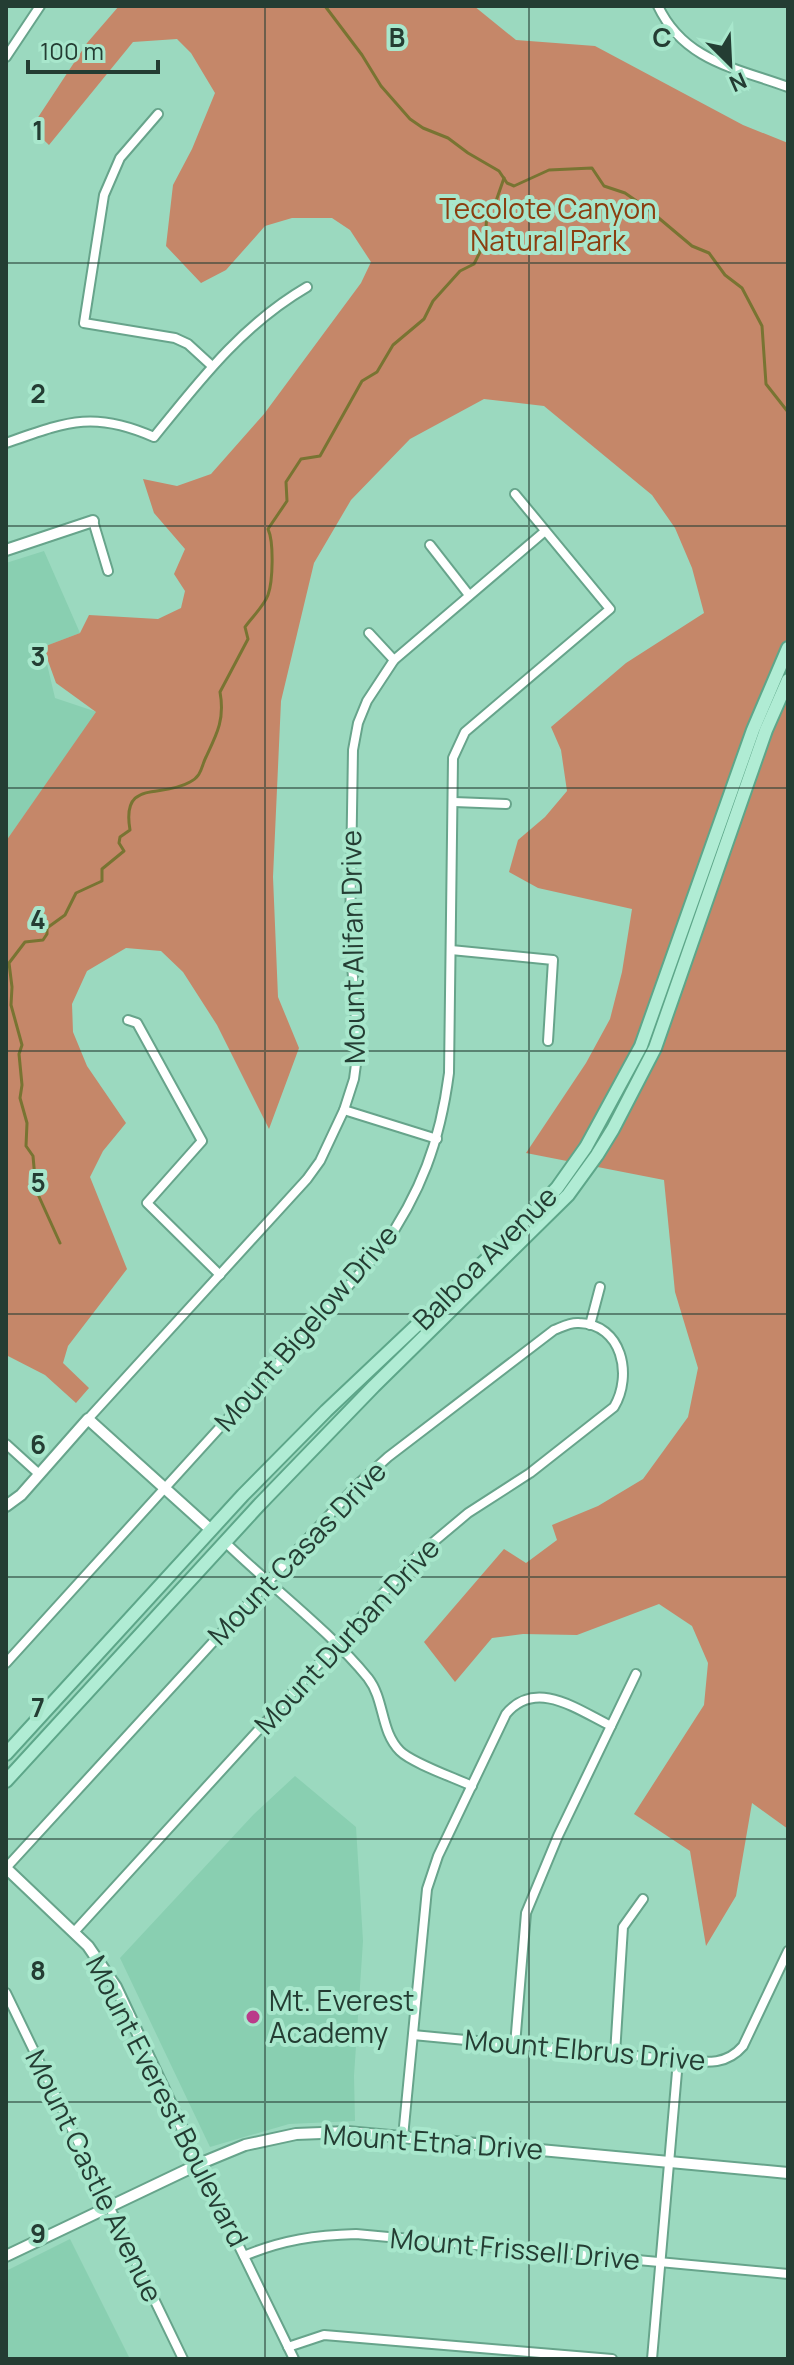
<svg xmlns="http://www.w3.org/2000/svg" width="794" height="2365" viewBox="0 0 794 2365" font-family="Manrope,sans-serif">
	<rect width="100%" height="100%" fill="#9bd9bf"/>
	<g fill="#89cfb1">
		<path d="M44,551l36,82 -37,14 12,51 42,14 -91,129v-278z"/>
		<path d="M295,1776l61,51 7,114 -9,135 1,45 -66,3 -79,23 -90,-189 134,-144z"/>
		<path d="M70,2239l60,120h-124v-88z"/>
	</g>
	<path fill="#c58769" d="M119,6h355l42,34 79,6 148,79 45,18v1686l-36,-26 -16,93 -30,50 -16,-95 -56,-37 70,-109 4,-42 -16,-37 -33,-22 -82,31 -54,-1 -31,4 -37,44 -31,-40 80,-93 22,14 31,-23 -5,-15 46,-19 45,-27 45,-62 10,-49 -23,-76 -11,-112 -138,-27 60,-90 24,-44 12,-47 10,-63 -94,-21 -29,-16 9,-32 27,-23 22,-26 -6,-41 -10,-23 75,-64 78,-50 -12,-45 -17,-40 -23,-33 -108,-89 -60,-7 -74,40 -59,61 -37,63 -33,138 -8,176 5,120 21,51 -30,81 -52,-104 -34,-53 -22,-21 -35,-3 -39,23 -15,33 1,28 14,34 39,57 -23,28 -13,26 37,92 -59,77 -5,17 26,25 -13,15 -31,-28 -39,-20v-514l90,-129 -40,-29 -13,-36 37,-14 9,-18 69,4 23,-11 4,-17 -11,-17 11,-25 -31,-36 -11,-34 34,7 34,-12 53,-60 97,-131 10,-21 -21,-32 -18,-12h-40l-27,8 -39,44 -25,13 -35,-37 7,-61 19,-36 23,-56 -24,-40 -14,-14 -44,3 -84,103 -18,-17 56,-85z"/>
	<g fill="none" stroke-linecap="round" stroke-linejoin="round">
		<g stroke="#787432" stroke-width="3">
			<path d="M325,6l37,49 19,31 29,33 13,9 25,10 20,15 31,18 8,12 7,3 35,-16 43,-2 12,18 21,7 23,16 44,37 17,7 16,22 17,13 20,38 4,58 22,28"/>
			<path d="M60,1243l-24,-53 -3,-34 -7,-10 1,-23 -7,-25 2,-13 -3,-31 3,-9 -11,-40 1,-18 -3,-24 16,-21 18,-2 4,-6v-6l18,-13 11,-22 26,-12v-12l22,-18 -5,-8 1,-6 10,-7c-9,-52 31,-31 60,-48 12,-6 11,-15 16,-25 11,-23 19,-38 14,-65l28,-53 -3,-12c7,-10 19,-21 23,-32 5,-14 6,-53 0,-66l19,-28 -1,-19 15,-23 19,-3 42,-75 15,-9 16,-27 31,-26 9,-18 27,-30 14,-7 11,-22 2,-29 8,-9 9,-26"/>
		</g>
		<g stroke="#67a48b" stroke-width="12">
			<g id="minor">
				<path d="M658,6c26,55 78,62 130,81"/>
				<path d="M6,57l34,-51"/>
				<path d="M158,114l-38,44 -16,37 -20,128 91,15 13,6 24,22"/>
				<path d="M6,443c60,-21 87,-33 148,-6 46,-57 88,-112 153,-150"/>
				<path d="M93,521l15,50"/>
				<path d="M430,545l39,50"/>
				<path d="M369,633l25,27"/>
				<path d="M454,802l52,2"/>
				<path d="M451,950l102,10 -5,81"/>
				<path d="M128,1020l9,3 65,118 -55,62 73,72"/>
				<path d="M344,1110l93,29"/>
				<path d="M590,1325l10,-38"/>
				<path d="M88,1419l219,-240 13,-18 24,-51 10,-31 4,-30 -8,-114 3,-185 5,-27 9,-22 27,-41 150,-128"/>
				<path d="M6,1444l33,30"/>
				<path d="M225,1542c46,45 103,87 143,136 17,22 12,53 32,73 12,12 55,27 72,35"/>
				<path d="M6,1663l375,-413c40,-57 59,-108 68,-177l4,-315 12,-26 145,-123 -95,-115"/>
				<path d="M6,1868l350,-382 32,-29 166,-127c8,-3 16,-8 25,-7 43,1 54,52 35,84l-84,66 -62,40 -50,42 -343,376"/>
				<path d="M6,1993l177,366"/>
				<path d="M413,2035l265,25c25,2 47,7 65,-14l45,-95"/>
				<path d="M515,2045l11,-132 32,-77 78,-162"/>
				<path d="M615,2054l8,-127 20,-28"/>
				<path d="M403,2137l24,-248 11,-33 68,-142c30,-36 72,-4 105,12"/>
				<path d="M199,2164l95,195"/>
				<path d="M244,2256c38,-16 72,-21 112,-22l432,40"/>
				<path d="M288,2347l36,-12 288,24"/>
				<path d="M652,2359l26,-299"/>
			</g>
		</g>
		<g stroke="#67a48b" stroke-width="14">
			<g id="tertiary">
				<path d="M6,550l87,-29"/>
				<path d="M6,1506l15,-11 67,-76 123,111"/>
				<path d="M6,1868l82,78 28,41 83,177"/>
				<path d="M6,2256l193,-92 46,-19 51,-11 51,-2 441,41"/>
			</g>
		</g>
		<g stroke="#5da689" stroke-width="16">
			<g id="primary">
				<path d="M6,1754l237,-259 83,-84 180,-170 51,-53 29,-41 55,-101 112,-316 35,-82"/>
				<path d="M6,1781l253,-276 115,-119 194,-191 29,-40 16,-26 42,-81 111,-318 22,-50"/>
			</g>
		</g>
		<use href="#minor" stroke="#fff" stroke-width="8"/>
		<use href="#tertiary" stroke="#fff" stroke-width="10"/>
		<use href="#primary" stroke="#b0ecd4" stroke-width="12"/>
	</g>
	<path fill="none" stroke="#243d33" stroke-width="2" stroke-opacity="0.55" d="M265,6v2353M529,6v2353M6,263h782M6,526h782M6,788h782M6,1051h782M6,1314h782M6,1577h782M6,1839h782M6,2102h782"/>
	<circle fill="#ba3c8a" stroke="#a8e7cc" stroke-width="3" cx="253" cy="2017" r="8"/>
	<g text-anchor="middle" stroke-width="8" stroke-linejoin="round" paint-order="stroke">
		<g font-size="28" fill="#8b3e10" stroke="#a8e7cc">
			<text x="548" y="219">Tecolote Canyon<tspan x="548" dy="32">Natural Park</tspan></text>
		</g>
		<g font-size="28" fill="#243d33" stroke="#a8e7cc">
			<text transform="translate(353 947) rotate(-91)" y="10">Mount Alifan Drive</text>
			<text transform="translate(485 1258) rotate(-45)" y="10">Balboa Avenue</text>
			<text transform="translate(306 1328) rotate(-49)" y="10">Mount Bigelow Drive</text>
			<text transform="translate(297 1553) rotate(-46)" y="10">Mount Casas Drive</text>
			<text transform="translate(347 1636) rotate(-47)" y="10">Mount Durban Drive</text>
			<text transform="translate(585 2050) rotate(5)" y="10">Mount Elbrus Drive</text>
			<text transform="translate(167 2101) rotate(63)" y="10">Mount Everest Boulevard</text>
			<text transform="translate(433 2142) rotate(4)" y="10">Mount Etna Drive</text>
			<text transform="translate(94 2176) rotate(64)" y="10">Mount Castle Avenue</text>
			<text transform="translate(515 2249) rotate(5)" y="10">Mount Frissell Drive</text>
		</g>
		<g font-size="28" fill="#243d33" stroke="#a8e7cc" text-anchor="start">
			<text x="269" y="2011">Mt. Everest<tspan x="269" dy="32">Academy</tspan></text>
		</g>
	</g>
	<g font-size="26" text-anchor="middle" font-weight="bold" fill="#243d33" stroke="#a8e7cc" stroke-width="8" stroke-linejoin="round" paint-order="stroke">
		<text x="397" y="47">B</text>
		<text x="662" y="47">C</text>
		<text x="38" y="140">1</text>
		<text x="38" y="403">2</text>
		<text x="38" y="666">3</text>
		<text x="38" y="929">4</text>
		<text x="38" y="1192">5</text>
		<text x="38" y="1454">6</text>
		<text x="38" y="1717">7</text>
		<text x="38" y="1980">8</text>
		<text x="38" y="2243">9</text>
	</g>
	<rect width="794" height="2365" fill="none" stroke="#243d33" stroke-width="16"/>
	<g transform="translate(730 64) rotate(156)" stroke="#a8e7cc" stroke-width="6" paint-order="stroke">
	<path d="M0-6L14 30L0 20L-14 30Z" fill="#243d33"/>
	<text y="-12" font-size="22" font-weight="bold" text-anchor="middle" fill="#243d33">N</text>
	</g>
	<path d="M28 60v12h130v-12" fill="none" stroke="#243d33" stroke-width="4"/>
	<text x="40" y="60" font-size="24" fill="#243d33" stroke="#a8e7cc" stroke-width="6" paint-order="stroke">100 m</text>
</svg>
